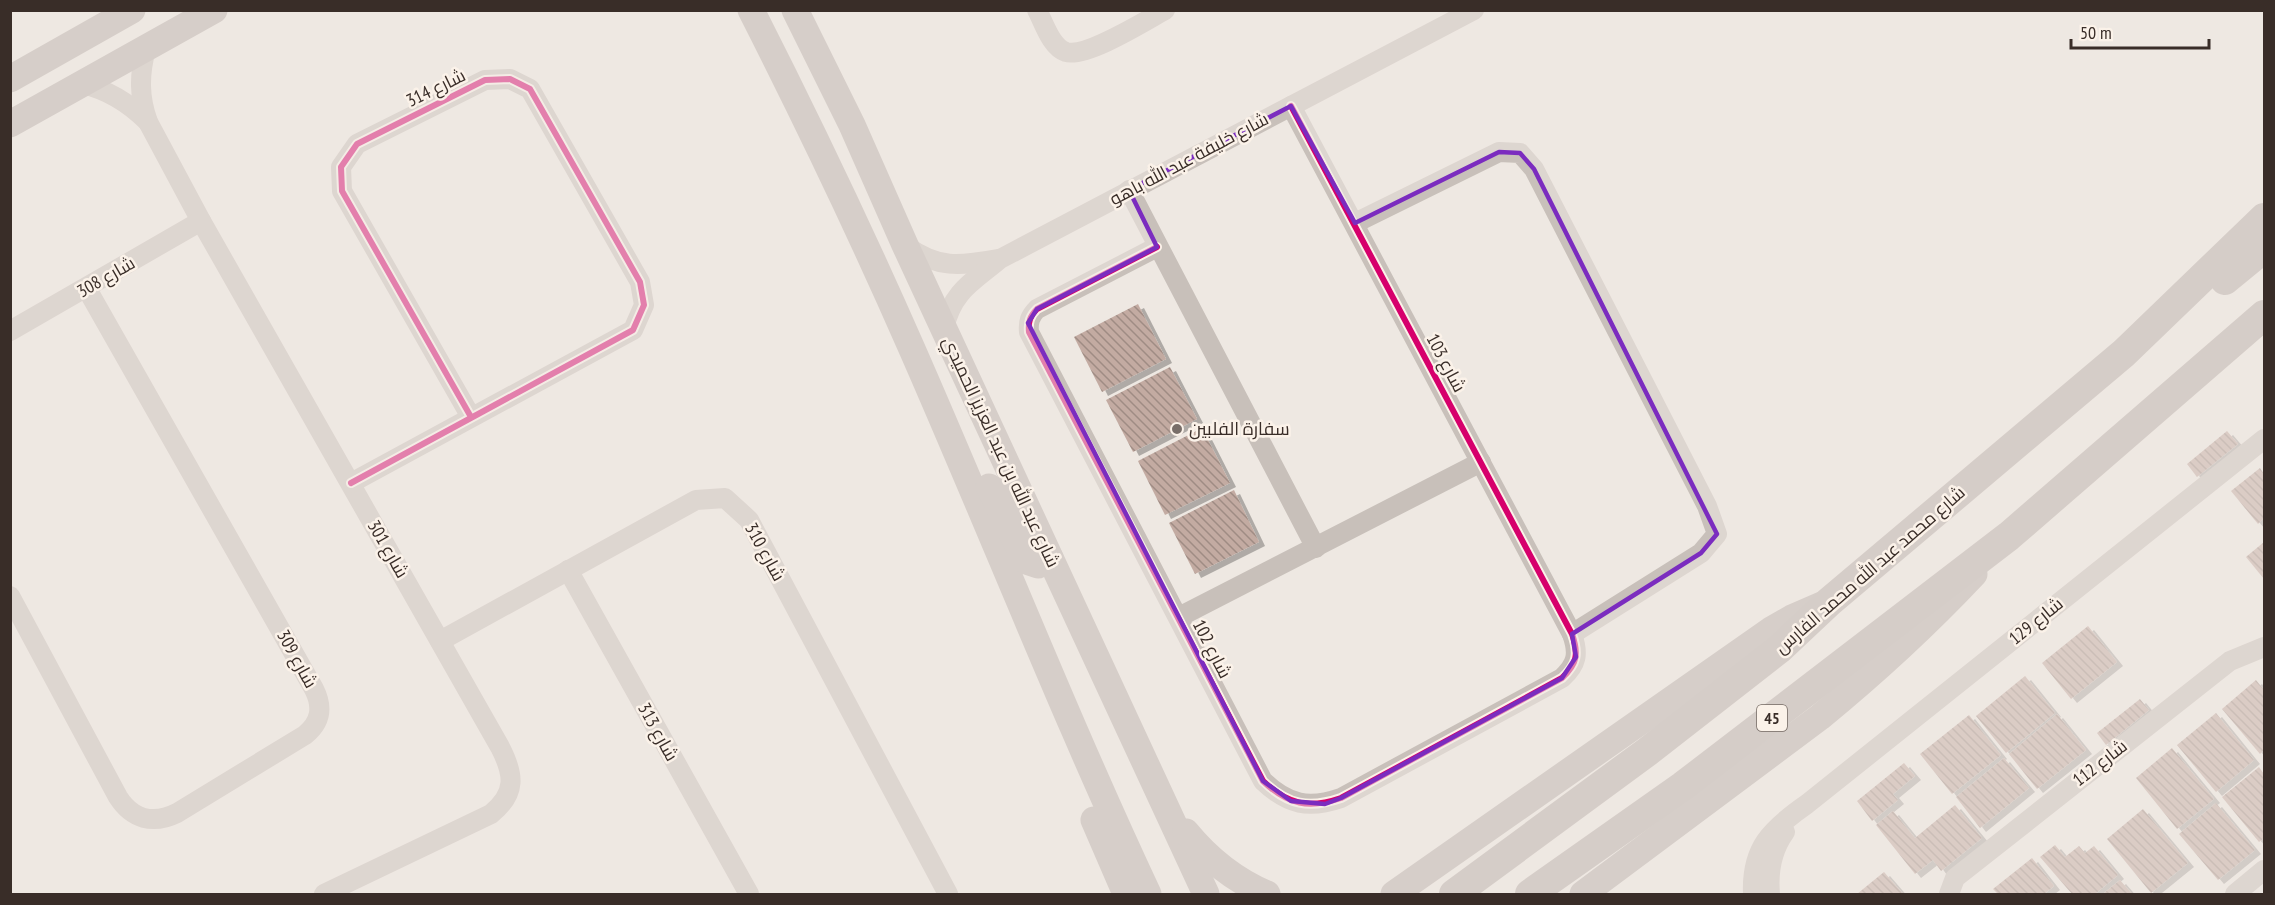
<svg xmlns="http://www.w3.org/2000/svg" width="2275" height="905" viewBox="0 0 2275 905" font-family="'PT Sans Narrow',Cairo,sans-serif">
	<defs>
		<pattern id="building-back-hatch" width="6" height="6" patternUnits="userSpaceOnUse" patternTransform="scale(1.5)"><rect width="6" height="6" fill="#c3aba2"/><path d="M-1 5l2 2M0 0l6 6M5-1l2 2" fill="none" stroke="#9f8c84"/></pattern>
		<filter id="shadow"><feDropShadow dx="6" dy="4" stdDeviation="0" flood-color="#0004"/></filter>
	</defs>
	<rect width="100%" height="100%" fill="#eee8e2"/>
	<g fill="url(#building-back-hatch)" filter="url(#shadow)">
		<path d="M1138,304l28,55 -64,33 -28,-55z"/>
		<path d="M1170,367l27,52 -64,33 -27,-52z"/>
		<path d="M1202,428l28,55 -65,32 -27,-54z"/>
		<path d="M2227,431l11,13 -41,33 -10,-13z"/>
		<path d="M2260,468l4,6v44l-6,6 -27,-33z"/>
		<path d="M1234,490l25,52 -64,32 -26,-51z"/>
		<path d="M2264,542v37l-18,-22z"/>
		<path d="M2088,626l29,36 -46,37 -29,-36z"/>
		<path d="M2025,676l30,37 -49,40 -30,-37z"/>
		<path d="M2256,680l8,10v60l-4,4 -38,-45z"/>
		<path d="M2140,699l9,11 -43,35 -9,-12z"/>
		<path d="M2216,713l38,47 -38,32 -39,-47z"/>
		<path d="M2057,714l29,36 -49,39 -28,-35z"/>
		<path d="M1969,715l32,40 -49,39 -32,-40z"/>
		<path d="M2172,748l42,51 -37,30 -41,-51z"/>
		<path d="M2004,758l25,30 -49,40 -24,-31z"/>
		<path d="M1904,763l11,13 -22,18 5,6 -26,21 -15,-20z"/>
		<path d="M2259,767l5,7v64l-5,4 -37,-45z"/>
		<path d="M2216,803l39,47 -37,30 -39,-46z"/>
		<path d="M1955,805l27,33 -41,33 -8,-11 -18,14 -39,-49 17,-14 22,27z"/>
		<path d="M2143,809l45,54 -37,30 -44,-54z"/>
		<path d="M2055,845l10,12 14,-11 6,7 9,-7 24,29 -23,19h-23l-32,-37z"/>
		<path d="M2032,858l22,28 -10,8h-46l-5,-5z"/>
		<path d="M1884,872l19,22h-46z"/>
		<path d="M2120,880l12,14h-29z"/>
	</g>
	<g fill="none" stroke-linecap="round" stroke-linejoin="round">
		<g stroke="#c8c0ba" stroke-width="20">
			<path d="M1037,10c7,13 14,37 29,42 20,6 79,-31 99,-42"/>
			<path d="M146,49c-7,26 -7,48 2,73l53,99 299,526c14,27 17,46 -9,67l-167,80"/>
			<path d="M82,84c27,6 47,19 66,38"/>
			<path d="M1129,190l187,358"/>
			<path d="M1355,223l144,-71 21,1 14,16 173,337 10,28 -16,19 -129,81"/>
			<path d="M905,245c33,24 54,21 93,14"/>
			<path d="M1157,247l-120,62c-7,7 -9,13 -8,23l234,449c25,24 46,28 78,17l221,-120c15,-14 17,-24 10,-44l-281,-528"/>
			<path d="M944,328c9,-38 29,-46 56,-69l474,-249"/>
			<path d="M10,331l191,-110"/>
			<path d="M351,483l282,-153 11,-25 -4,-23 -110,-193 -20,-10 -25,1 -128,64 -16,23 1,24 129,226"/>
			<path d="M568,570l181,324"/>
			<path d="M10,596l108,201c14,22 35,28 59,16l128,-78c16,-13 18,-28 9,-46l-227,-400"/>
			<path d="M1179,617l302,-155"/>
			<path d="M440,641l256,-141 29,-2 24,22 199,374"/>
			<path d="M1753,894c-2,-46 18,-65 54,-90l457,-365"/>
			<path d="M1770,894c-2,-22 2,-44 15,-62"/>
			<path d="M1949,894l6,-16 275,-217 34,-14"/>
			<path d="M2235,894l29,-24"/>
		</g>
		<g stroke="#b8b0ab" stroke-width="27">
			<path d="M751,10c57,112 111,225 161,339 80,182 152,366 236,545"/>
			<path d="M795,10l57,115 53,120 301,649"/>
			<path d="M10,79l122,-69"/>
			<path d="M10,124l204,-114"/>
			<path d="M989,487l37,74 12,4 12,-7"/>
			<path d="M1094,820l32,74"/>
			<path d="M1186,832c23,28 48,48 81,62"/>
			<path d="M1394,894l377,-264 21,-12 30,-13"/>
			<path d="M1583,894l237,-177c55,-45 106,-92 154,-143"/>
		</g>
		<g stroke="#b7aea9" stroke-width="30">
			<path d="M2225,280l39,-32"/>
			<path d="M1454,894l193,-142 132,-103 50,-47 295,-249 140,-135"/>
			<path d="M1530,894l153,-108 326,-250 255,-221"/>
		</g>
		<g stroke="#fbf2e9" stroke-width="10">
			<g id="cycleway">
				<path d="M1157,247l-120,62c-7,7 -9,13 -8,23l234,449c25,24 46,28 78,17l221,-120c15,-14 17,-24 10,-44l-281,-528"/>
				<path d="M351,483l282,-153 11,-25 -4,-23 -110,-193 -20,-10 -25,1 -128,64 -16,23 1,24 129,226"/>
			</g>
		</g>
		<use href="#cycleway" stroke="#d6006c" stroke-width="6"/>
	</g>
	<path d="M0 0H2275V905H0ZM1291,106l64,117 144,-71 21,1 14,16 183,365 -16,19 -129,81 4,23 -14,21 -221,120 -16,6 -34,-3 -28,-20 -235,-458 9,-14 120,-62 -28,-57z" fill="#eee8e2" fill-opacity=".55" fill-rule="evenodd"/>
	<path fill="none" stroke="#7b2cbf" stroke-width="4.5" stroke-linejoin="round" d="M1291,106l64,117 144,-71 21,1 14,16 183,365 -16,19 -129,81 4,23 -14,21 -221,120 -16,6 -34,-3 -28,-20 -235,-458 9,-14 120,-62 -28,-57z"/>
	<circle fill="#786e69" stroke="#fbf2e9" stroke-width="2" cx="1177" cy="429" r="6"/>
	<g text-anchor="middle" stroke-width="5" stroke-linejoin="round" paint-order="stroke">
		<rect fill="#fbf2e9" stroke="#736862" stroke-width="1.5" x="1757" y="705" width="30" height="26" rx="4.5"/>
		<g font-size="16" font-weight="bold" fill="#392d28">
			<text x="1772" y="724">45</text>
		</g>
		<g font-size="18" fill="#392d28" stroke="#fbf2e9">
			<text transform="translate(436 88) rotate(-26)" y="6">شارع 314</text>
			<text transform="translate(1189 159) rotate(-28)" y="6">شارع خليفة عبد الله باهو</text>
			<text transform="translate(106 277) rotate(-30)" y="6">شارع 308</text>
			<text transform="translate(1446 363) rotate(62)" y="6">شارع 103</text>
			<text transform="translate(1001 452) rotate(65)" y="6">شارع عبد الله بن عبد العزيز الحميدي</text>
			<text transform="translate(388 549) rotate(60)" y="6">شارع 301</text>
			<text transform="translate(765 552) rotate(61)" y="6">شارع 310</text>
			<text transform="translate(1870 570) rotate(-41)" y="6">شارع محمد عبد الله محمد الفارس</text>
			<text transform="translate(2036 621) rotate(-39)" y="6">شارع 129</text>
			<text transform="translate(1212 649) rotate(63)" y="6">شارع 102</text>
			<text transform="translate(297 659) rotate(61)" y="6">شارع 309</text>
			<text transform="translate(658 732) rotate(61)" y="6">شارع 313</text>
			<text transform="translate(2100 763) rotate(-38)" y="6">شارع 112</text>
		</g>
		<g font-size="18" fill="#392d28" stroke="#fbf2e9" text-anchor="start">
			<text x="1189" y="435">سفارة الفلبين</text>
		</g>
	</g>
	<rect width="2275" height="905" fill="none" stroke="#392d28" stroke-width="24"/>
	<path d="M2071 39v9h138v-9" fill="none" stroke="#392d28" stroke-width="3"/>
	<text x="2080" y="39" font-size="18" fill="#392d28" stroke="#fbf2e9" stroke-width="4.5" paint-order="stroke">50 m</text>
</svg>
